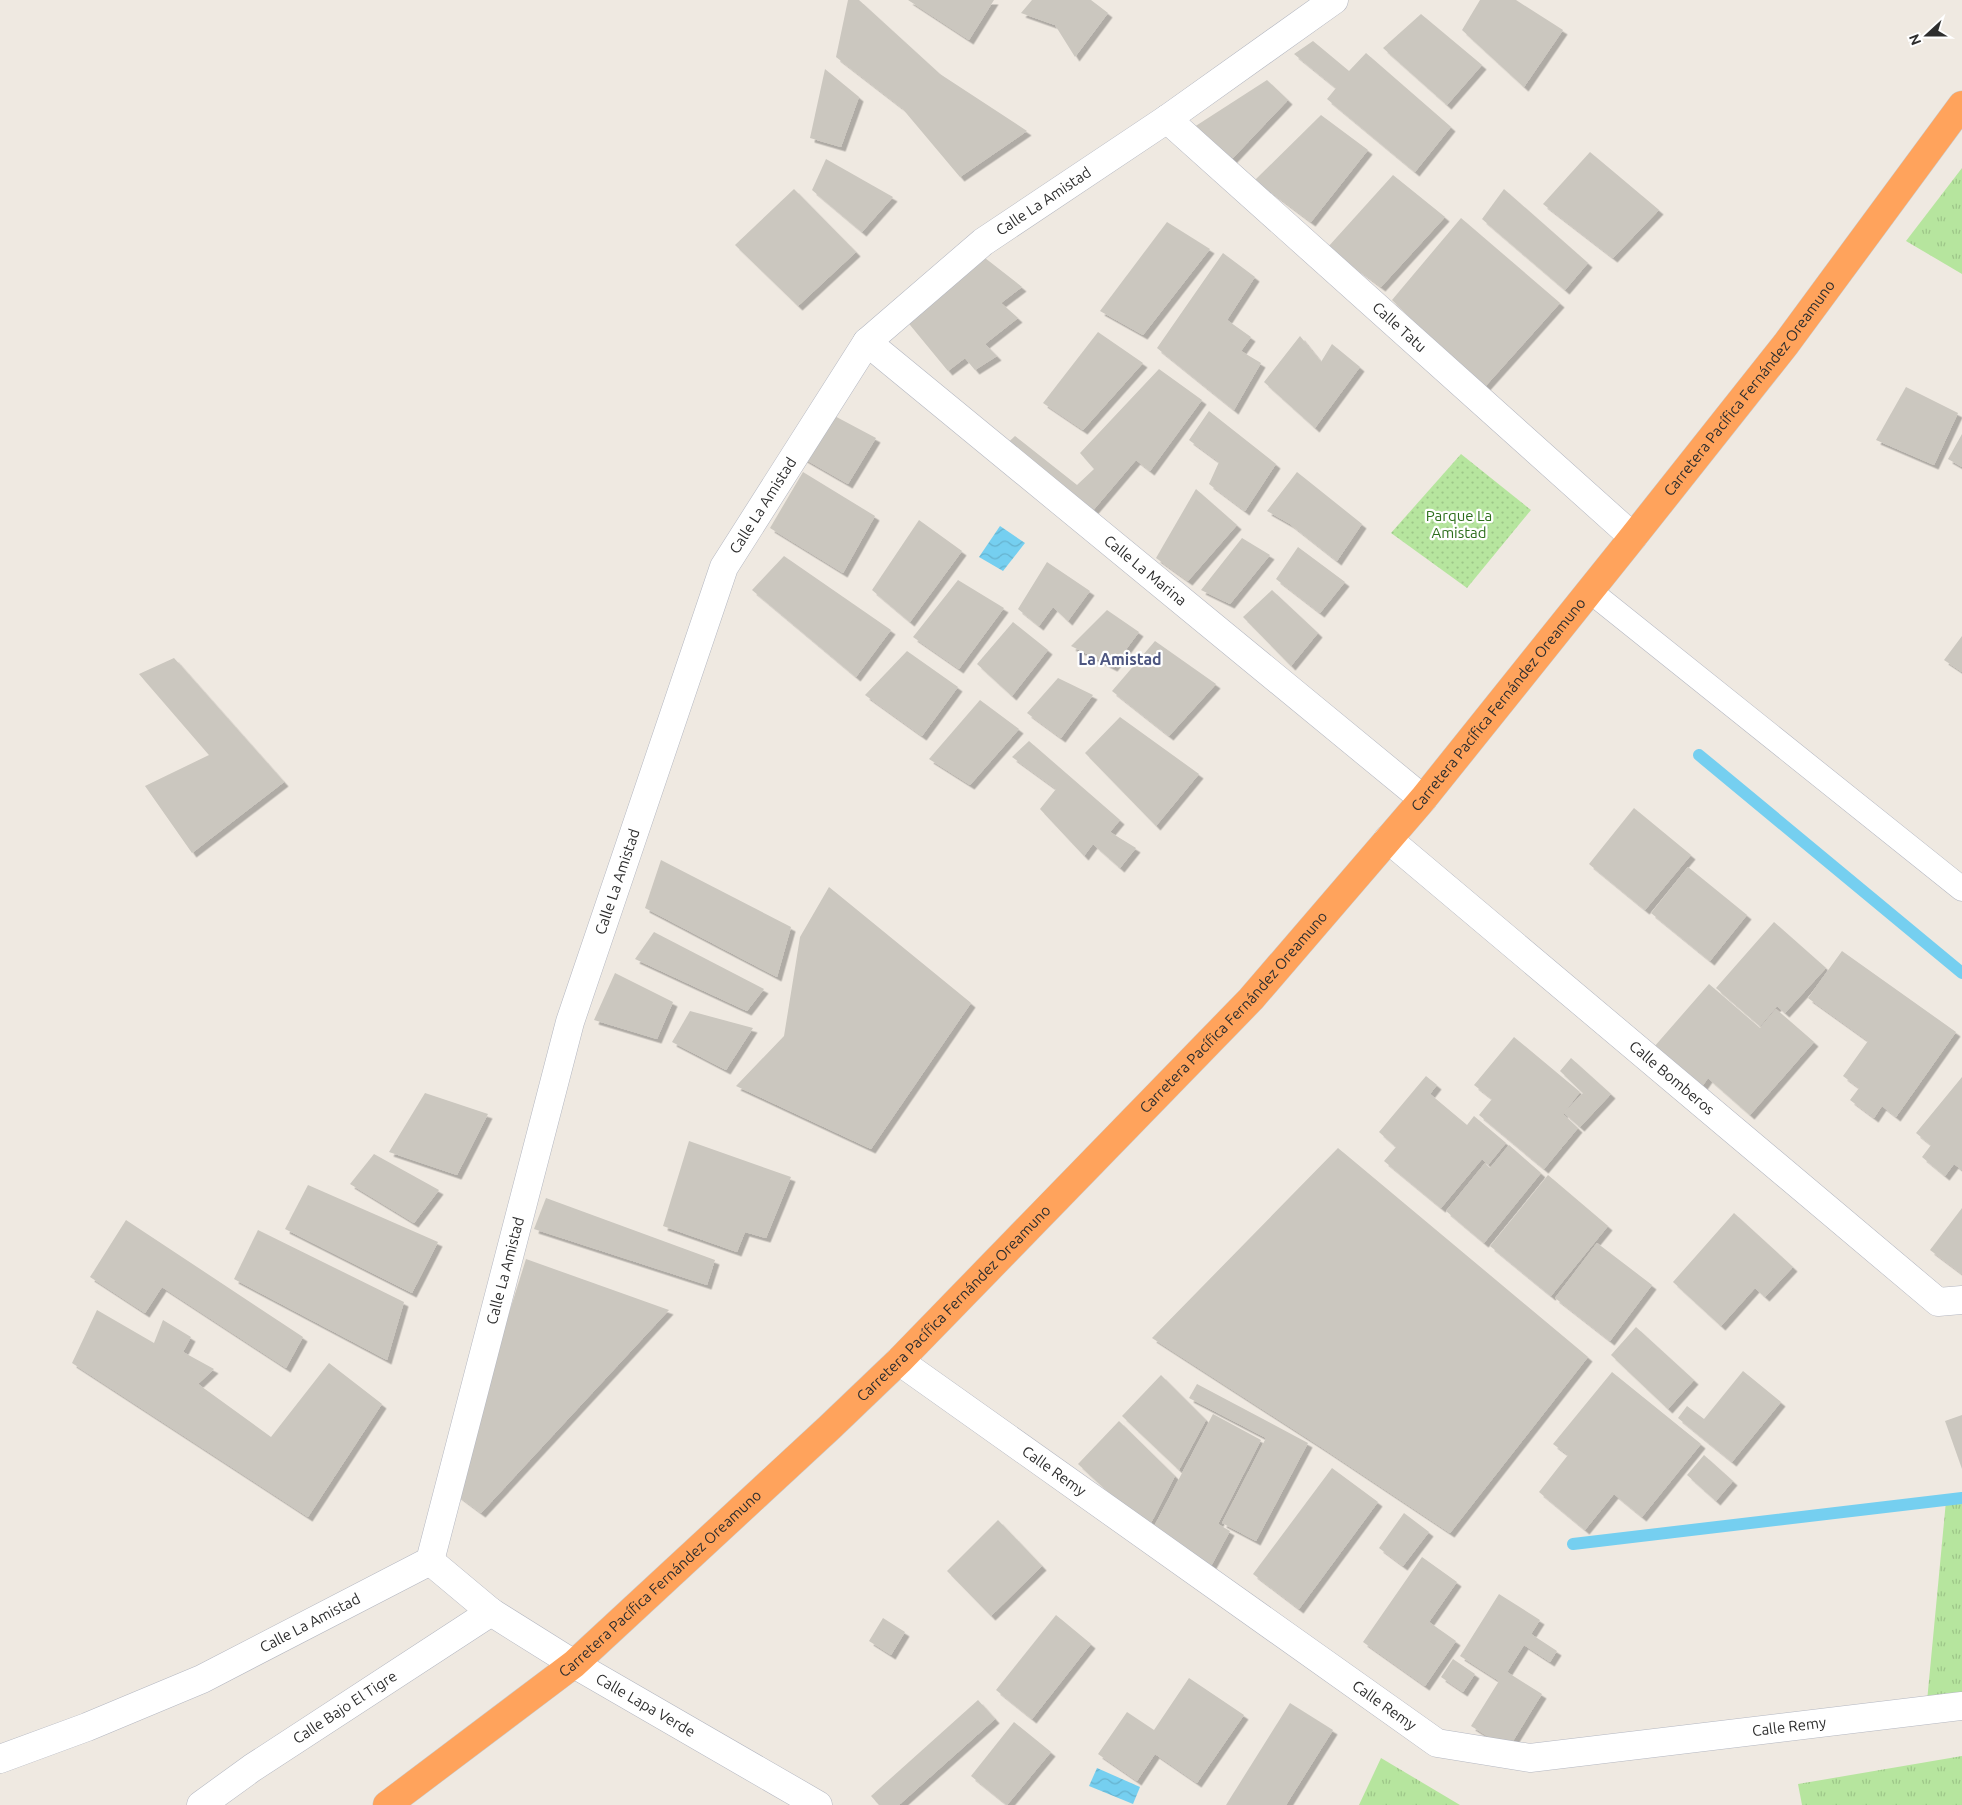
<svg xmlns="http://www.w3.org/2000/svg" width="1962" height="1805" viewBox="0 0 1962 1805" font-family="Ubuntu,sans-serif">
	<defs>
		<pattern id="grass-tufts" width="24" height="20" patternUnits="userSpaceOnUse" patternTransform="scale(1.25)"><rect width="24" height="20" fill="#b6e59e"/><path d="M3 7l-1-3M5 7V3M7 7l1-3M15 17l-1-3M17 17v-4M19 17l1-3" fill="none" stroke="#9dc588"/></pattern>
		<pattern id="park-dots" width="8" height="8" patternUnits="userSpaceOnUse" patternTransform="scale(1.25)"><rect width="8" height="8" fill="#b6e59e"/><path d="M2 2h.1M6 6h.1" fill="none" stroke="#9dc588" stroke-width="1.8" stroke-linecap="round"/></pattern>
		<pattern id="water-waves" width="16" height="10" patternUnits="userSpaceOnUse" patternTransform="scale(1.25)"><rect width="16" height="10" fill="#75cff0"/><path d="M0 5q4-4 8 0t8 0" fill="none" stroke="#66b2ce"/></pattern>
		<filter id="shadow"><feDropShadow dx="4.5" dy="4.5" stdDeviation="0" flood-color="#0004"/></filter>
	</defs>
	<rect width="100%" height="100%" fill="#efe9e1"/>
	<g fill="url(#grass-tufts)">
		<path d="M1962,168v106l-56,-33z"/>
		<path d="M1962,1498v211l-36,3 20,-211z"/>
		<path d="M1962,1756v49h-160l-4,-21z"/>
		<path d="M1381,1758l79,47h-101z"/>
	</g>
	<path fill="url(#park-dots)" d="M1461,454l70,56 -64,78 -76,-55z"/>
	<g fill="url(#water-waves)">
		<path d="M1000,526l25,17 -22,28 -24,-14z"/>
		<path d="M1097,1768l43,19 -7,17 -44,-18z"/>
	</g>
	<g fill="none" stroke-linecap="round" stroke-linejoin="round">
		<g stroke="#75cff0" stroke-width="12">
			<path d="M1699,755l263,218"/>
			<path d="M1573,1544l389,-46"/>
		</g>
	</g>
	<g fill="#cbc7bf" filter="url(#shadow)">
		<path d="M848,0h11l81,74 87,57 -67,46 -58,-69 -66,-51z"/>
		<path d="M908,0h86l-25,40z"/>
		<path d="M1032,0h59l17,13 -33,44 -20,-32 -34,-12z"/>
		<path d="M1480,0h36l47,30 -39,57 -62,-57z"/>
		<path d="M1421,14l61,51 -35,40 -64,-57z"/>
		<path d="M1313,41l36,30 17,-18 85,74 -36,45 -88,-73 9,-11 -42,-34z"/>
		<path d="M825,69l34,28 -18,50 -31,-9z"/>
		<path d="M1267,80l21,20 -56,59 -41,-30z"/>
		<path d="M1321,115l47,35 -57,72 -56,-42z"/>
		<path d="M1590,152l69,58 -46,48 -70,-54z"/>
		<path d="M826,159l67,38 -31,35 -50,-42z"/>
		<path d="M1393,175l52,42 -64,70 -53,-40z"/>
		<path d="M794,189l62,63 -58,54 -63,-61z"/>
		<path d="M1504,189l84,74 -23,27 -83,-71z"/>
		<path d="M1461,218l99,85 -77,86 -91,-89z"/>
		<path d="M1167,222l43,27 -67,86 -43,-24z"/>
		<path d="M1223,253l32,24 -28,43 24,17 -10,14 20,12 -27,47 -77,-62z"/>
		<path d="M985,258l37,29 -21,16 17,15 -33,26 12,12 -22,14 -10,-12 -17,13 -42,-51z"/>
		<path d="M1098,332l45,31 -60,67 -40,-27z"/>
		<path d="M1300,336l21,26 11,-18 28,23 -45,61 -51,-46z"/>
		<path d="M1159,369l43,31 -52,71 -14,-11 -46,54 -90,-64 15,-14 62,49 17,-16 -14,-16z"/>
		<path d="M1906,387l52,26 -24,52 -58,-25z"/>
		<path d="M1209,411l67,53 -31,47 -36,-27 10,-22 -30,-22z"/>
		<path d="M829,413l47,25 -28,46 -47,-27z"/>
		<path d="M1962,434v33l-14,-8z"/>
		<path d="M803,472l72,44 -32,57 -73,-45z"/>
		<path d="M1297,472l65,52 -25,37 -47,-37 -23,-13z"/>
		<path d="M1196,489l41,36 -49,56 -32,-23z"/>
		<path d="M919,520l43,31 -52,71 -38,-32z"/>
		<path d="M1242,538l28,17 -40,49 -29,-14z"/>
		<path d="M1298,547l47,35 -25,31 -44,-34z"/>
		<path d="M784,556l107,74 -35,47 -104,-87z"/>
		<path d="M1047,562l43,29 -22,30 -15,-14 -14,19 -21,-17z"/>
		<path d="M958,580l46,28 -45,61 -46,-32z"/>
		<path d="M1272,590l46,43 -27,33 -48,-49z"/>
		<path d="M1107,610l32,22 -26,35 -42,-21z"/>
		<path d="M1013,622l35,28 -36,46 -35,-32z"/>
		<path d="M1962,636v36l-18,-12z"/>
		<path d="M1155,641l61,43 -47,52 -57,-45z"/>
		<path d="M907,651l51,36 -36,49 -57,-41z"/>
		<path d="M174,658l110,124 -92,71 -47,-67 64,-31 -70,-81z"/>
		<path d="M1058,678l35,17 -32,43 -34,-25z"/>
		<path d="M980,700l39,29 -49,56 -41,-26z"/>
		<path d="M1120,717l79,57 -43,52 -71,-73z"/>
		<path d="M1029,741l91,79 -10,12 26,16 -16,20 -27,-24 -9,12 -44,-47 16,-20 -44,-32z"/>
		<path d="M1634,808l57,47 -46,55 -56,-46z"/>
		<path d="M661,860l130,67 -14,50 -132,-69z"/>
		<path d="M1688,867l59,48 -37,46 -59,-48z"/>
		<path d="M829,887l142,116 -100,146 -135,-63 48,-50 16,-99z"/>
		<path d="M1774,922l52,46 -41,45 -8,-7 -17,20 -44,-38z"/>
		<path d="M654,932l110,57 -17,22 -112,-52z"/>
		<path d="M1842,951l114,81 -60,85 -14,-11 -8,12 -24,-18 9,-12 -16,-12 25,-35 -60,-43z"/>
		<path d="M615,973l58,29 -16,37 -63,-19z"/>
		<path d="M1709,984l51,44 16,-19 38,33 -64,73 -42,-37 -7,10 -47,-41z"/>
		<path d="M690,1011l63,17 -27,42 -54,-28z"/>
		<path d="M1514,1037l66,55 -17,22 15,14 -34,41 -65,-54 13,-16 -18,-14z"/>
		<path d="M1571,1058l40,36 -31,33 -16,-14 19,-20 -23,-22z"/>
		<path d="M1426,1076l11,9 -7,9 37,31 7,-9 32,27 -18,22 -6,-6 -41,49 -57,-47 12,-14 -17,-15z"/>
		<path d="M1962,1077v93l-8,-6 -9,12 -23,-19 9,-12 -15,-12z"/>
		<path d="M425,1093l63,21 -31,61 -68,-23z"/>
		<path d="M689,1141l102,36 -25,61 -21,-6 -8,20 -74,-26z"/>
		<path d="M1509,1145l32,28 -57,70 -38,-32 39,-48 5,5z"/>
		<path d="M1338,1148l250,209 -138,176 -126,-84 -172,-111z"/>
		<path d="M374,1154l65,36 -25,33 -64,-39z"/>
		<path d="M1548,1175l60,51 -57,70 -61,-50z"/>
		<path d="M308,1185l130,57 -26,51 -127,-64z"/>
		<path d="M546,1198l169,62 -8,25 -173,-56z"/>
		<path d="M1962,1208v66l-32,-24z"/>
		<path d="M1734,1213l59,54 -28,30 -10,-9 -34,38 -48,-44z"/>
		<path d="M126,1220l177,117 -17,31 -124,-81 -17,26 -55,-36z"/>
		<path d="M258,1230l146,72 -17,58 -153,-81z"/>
		<path d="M1597,1243l55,42 -42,56 -55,-43z"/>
		<path d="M526,1259l143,51 -188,203 -28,-21z"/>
		<path d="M97,1310l57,33 9,-23 28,17 -8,15 31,17 -16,15 73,53 58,-74 53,41 -74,113 -236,-154z"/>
		<path d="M1636,1327l58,53 -26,29 -57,-54z"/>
		<path d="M1743,1371l38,31 -49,60 -54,-44 9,-12 17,13z"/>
		<path d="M1612,1372l89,72 -59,73 -28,-23 -29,36 -46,-38 29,-37 -15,-11z"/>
		<path d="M1161,1375l45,45 -27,50 -57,-54z"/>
		<path d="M1197,1384l111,59 -52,98 -34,-18 44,-85 -77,-40z"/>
		<path d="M1213,1414l48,26 -43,84 12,7 -20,37 -61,-32z"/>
		<path d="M1962,1415v54l-17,-48z"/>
		<path d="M1119,1421l56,55 -27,53 -70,-65z"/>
		<path d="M1704,1455l29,26 -17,20 -29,-26z"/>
		<path d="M1332,1468l46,34 -79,107 -46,-35z"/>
		<path d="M1404,1513l25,19 -26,34 -24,-18z"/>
		<path d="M998,1520l44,46 -51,50 -44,-45z"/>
		<path d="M1422,1557l35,25 -28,40 27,19 -31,45 -62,-44z"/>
		<path d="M1499,1594l41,26 -9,14 26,17 -7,11 -26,-17 -17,27 35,22 -34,55 -37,-23 28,-45 -39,-25z"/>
		<path d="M1056,1615l35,29 -59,75 -36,-29z"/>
		<path d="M883,1618l22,14 -14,23 -22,-14z"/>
		<path d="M1453,1659l22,15 -12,18 -22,-15z"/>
		<path d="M1189,1678l55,37 -47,68 -42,-29 -18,27 -39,-27 29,-42 27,18z"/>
		<path d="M978,1700l17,19 -96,86h-20l-8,-9z"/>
		<path d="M1290,1703l43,27 -47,75h-60z"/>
		<path d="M1014,1722l37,30 -44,53 -36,-29z"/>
	</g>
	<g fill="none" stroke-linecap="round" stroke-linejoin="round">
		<g stroke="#b4b7c1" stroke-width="25">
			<path id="lane" d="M1590,591l372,298"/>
		</g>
		<g stroke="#b4b7c1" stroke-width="29">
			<g id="street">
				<path id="s1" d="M1167,119l466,418"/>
				<path id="s2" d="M867,342l556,457"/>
				<path id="s3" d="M1388,839l550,463 24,-2"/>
				<path id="s4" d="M899,1361l538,382 93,15 432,-52"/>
				<path id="s5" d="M430,1561l61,51 83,52 244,141"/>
				<path id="s6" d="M0,1759l87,-32 115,-48 228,-118 140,-539 154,-455 143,-225 116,-100 184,-123 167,-119"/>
				<path id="s7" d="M201,1805l51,-37 239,-156"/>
			</g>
		</g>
		<g stroke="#c9c9c9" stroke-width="29">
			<g id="highway">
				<path id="s8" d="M387,1805l187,-141 256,-237 69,-66 352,-362 172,-200 210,-262 153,-193 176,-239"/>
			</g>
		</g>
		<use href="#lane" stroke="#fff" stroke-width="24"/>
		<use href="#street" stroke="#fff" stroke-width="28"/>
		<use href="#highway" stroke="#ffa35c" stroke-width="28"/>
	</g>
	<g text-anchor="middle" stroke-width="4.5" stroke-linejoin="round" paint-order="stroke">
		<g font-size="15" fill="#2e2e2e" stroke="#fff">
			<text dy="5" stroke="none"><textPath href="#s6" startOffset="2004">Calle La Amistad</textPath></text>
			<text dy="5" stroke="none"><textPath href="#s1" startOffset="312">Calle Tatu</textPath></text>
			<text dy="5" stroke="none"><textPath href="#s8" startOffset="1972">Carretera Pacífica Fernández Oreamuno</textPath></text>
			<text dy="5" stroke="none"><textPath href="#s6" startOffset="1584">Calle La Amistad</textPath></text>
			<text dy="5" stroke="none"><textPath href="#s2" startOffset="360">Calle La Marina</textPath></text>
			<text dy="5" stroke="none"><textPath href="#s8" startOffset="1568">Carretera Pacífica Fernández Oreamuno</textPath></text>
			<text dy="5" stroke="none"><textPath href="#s6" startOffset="1179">Calle La Amistad</textPath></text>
			<text dy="5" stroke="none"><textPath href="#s8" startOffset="1162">Carretera Pacífica Fernández Oreamuno</textPath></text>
			<text dy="5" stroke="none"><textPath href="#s3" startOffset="371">Calle Bomberos</textPath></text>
			<text dy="5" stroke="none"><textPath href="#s6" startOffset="774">Calle La Amistad</textPath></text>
			<text dy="5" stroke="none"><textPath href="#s8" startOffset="758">Carretera Pacífica Fernández Oreamuno</textPath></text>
			<text dy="5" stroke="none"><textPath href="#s4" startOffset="190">Calle Remy</textPath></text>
			<text dy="5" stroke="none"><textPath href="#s8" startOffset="352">Carretera Pacífica Fernández Oreamuno</textPath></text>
			<text dy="5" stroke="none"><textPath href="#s6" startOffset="339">Calle La Amistad</textPath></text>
			<text dy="5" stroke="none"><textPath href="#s5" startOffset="260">Calle Lapa Verde</textPath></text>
			<text dy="5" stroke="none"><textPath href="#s4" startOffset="595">Calle Remy</textPath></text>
			<text dy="5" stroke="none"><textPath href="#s7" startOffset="174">Calle Bajo El Tigre</textPath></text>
			<text dy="5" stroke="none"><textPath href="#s4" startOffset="1015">Calle Remy</textPath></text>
		</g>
		<g font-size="15" fill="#2c6e1b" stroke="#fff">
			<text x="1459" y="521">Parque La<tspan x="1459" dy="17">Amistad</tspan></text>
		</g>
		<g font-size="16" font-weight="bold" fill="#4d5680" stroke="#fff">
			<text x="1120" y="665">La Amistad</text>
		</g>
	</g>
	<g transform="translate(1927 35) rotate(249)" stroke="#ffffff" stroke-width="4" paint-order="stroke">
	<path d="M0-4L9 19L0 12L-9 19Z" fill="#2e2e2e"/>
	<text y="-8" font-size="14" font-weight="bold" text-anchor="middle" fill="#2e2e2e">N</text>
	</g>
</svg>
